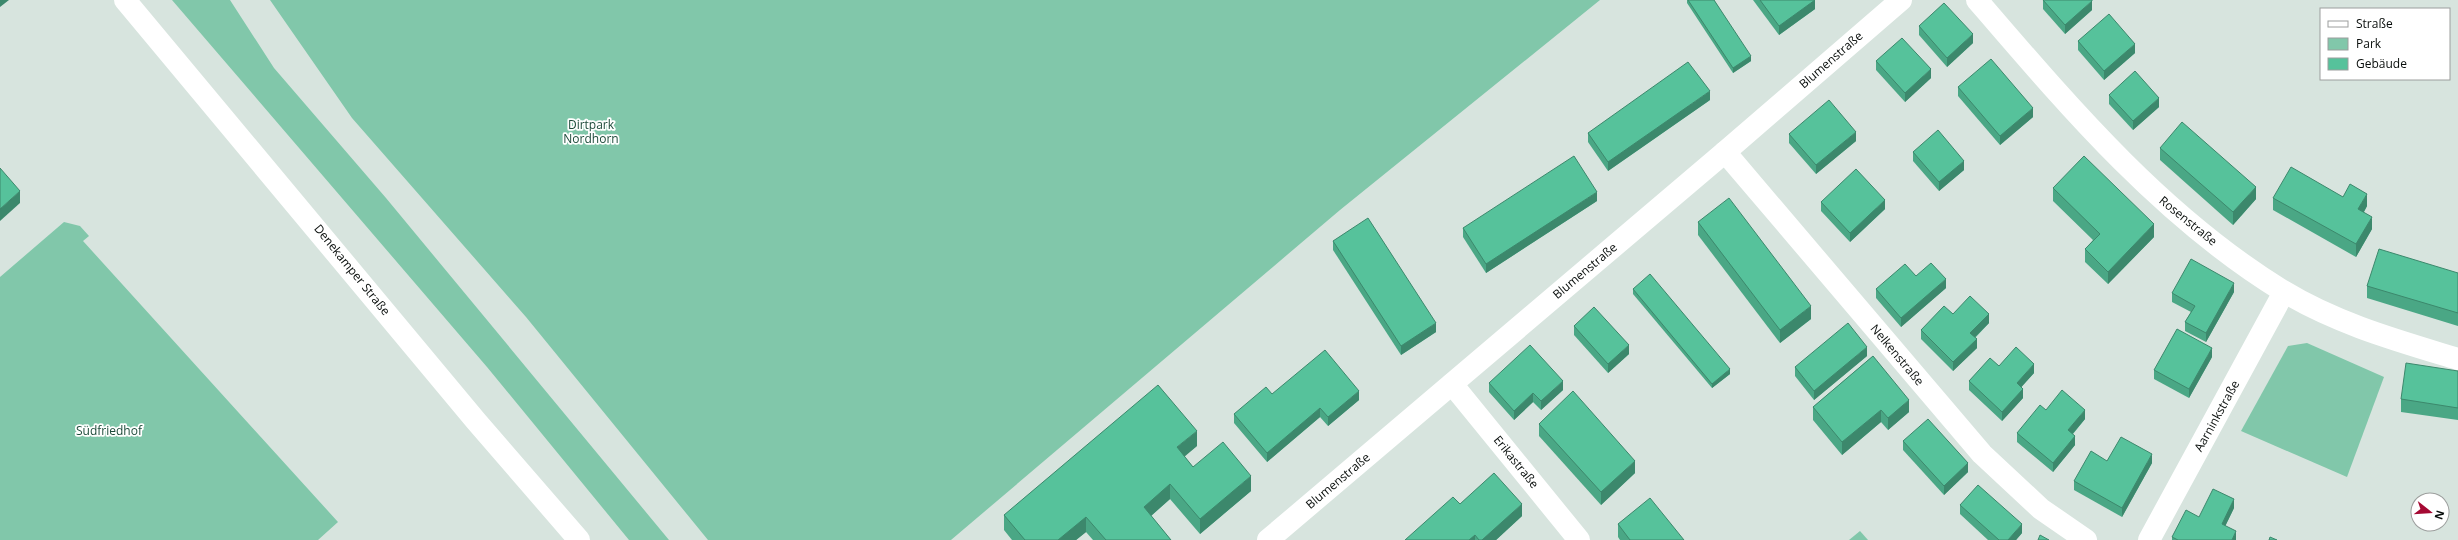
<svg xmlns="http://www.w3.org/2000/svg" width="2458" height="540" viewBox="0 0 2458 540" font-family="'Open Sans',sans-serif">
	<rect width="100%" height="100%" fill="#d7e4de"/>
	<g fill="#81c7aa">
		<path d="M172,0h58l44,68 112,130 283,342h-40l-142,-173z"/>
		<path d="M270,0h1330l-260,210 -389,330h-243l-182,-223 -174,-199z"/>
		<path d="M64,222l16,4 9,10 -6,5 255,281 -20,18h-318v-263z"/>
		<path d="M2307,343l77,34 -37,100 -106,-46 47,-85z"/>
		<path d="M1860,531l8,9h-19z"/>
	</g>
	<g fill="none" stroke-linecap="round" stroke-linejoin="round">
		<g stroke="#fff" stroke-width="22">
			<path d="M125,0l351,421 103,119"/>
			<path d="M1977,0c92,107 185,217 306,291 54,33 116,50 175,68"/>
			<path d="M1725,152l257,302 59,55 45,31"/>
			<path d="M1452,384l127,156"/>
			<path d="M1268,540l457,-388 176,-152"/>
			<path d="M2149,540l135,-248"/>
		</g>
	</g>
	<g fill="#4aa785">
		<path d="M1687,0h27l37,61 -18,12 -46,-70z"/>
		<path d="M1753,0h62v9l-36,26z"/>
		<path d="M2043,0l49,10 -27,24 -22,-25z"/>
		<path d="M1919,26l54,17 -26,24 -28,-32z"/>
		<path d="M2078,41l57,12 -31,27 -26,-30z"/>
		<path d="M1876,61l55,17 -26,24 -29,-32z"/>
		<path d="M1958,87l75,30 -33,28 -42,-49z"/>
		<path d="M2109,95l50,12 -26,23 -24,-26z"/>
		<path d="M1710,100l-102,71 -20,-29v-9z"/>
		<path d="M1789,134l67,7 -40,33 -27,-31z"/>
		<path d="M2160,148l96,51 -23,26 -73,-65z"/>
		<path d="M1913,152l51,18 -25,21 -26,-30z"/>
		<path d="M2053,188l101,49 -46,47 -23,-22v-13l8,-9 -40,-39z"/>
		<path d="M2343,197l24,9 -3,6 8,17 -16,28 -83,-47v-12z"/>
		<path d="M1597,201l-111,72 -23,-36v-9z"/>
		<path d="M1821,202l64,7 -35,33 -29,-31z"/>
		<path d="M1698,222l113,97 -31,24 -82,-108z"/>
		<path d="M1333,241l103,91 -35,23 -68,-105z"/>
		<path d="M2458,273v53l-91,-28v-12z"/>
		<path d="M1916,276l30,12 -45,39 -25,-29v-9z"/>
		<path d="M1633,289l97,85 -18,14 -79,-94z"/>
		<path d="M2234,292l-28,50 -21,-11v-9l6,-10 -19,-10v-9z"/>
		<path d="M1953,314l36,9 -14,15 2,10 -24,23 -32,-32v-9z"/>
		<path d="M1574,326l55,28 -21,19 -34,-38z"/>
		<path d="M1867,356l-53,44 -19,-24v-9z"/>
		<path d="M1873,356l36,56 -21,18 -7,-8 -39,33 -29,-35v-13z"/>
		<path d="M2212,357l-23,41 -35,-19v-9z"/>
		<path d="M1999,366l35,7 -13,14 2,11 -21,23 -33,-31v-9z"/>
		<path d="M2458,371v49l-57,-8v-13z"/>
		<path d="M1489,383l74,7 -22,20 -8,-8 -19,18 -25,-28z"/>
		<path d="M1272,394l87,6 -31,26 -8,-9 -53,45 -33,-39v-9z"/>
		<path d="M2046,410l39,9 -12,15 2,11 -22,27 -36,-30v-9z"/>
		<path d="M1539,424l96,49 -34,32 -62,-69z"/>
		<path d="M1903,441l65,31 -24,23 -41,-45z"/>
		<path d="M1197,446l-13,10 9,11 58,24 -51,43 -30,-35 -19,17 20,24h-78l-7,-8 -10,8h-64l-8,-10v-15z"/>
		<path d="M2107,461l45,2 -30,54 -48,-27v-9z"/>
		<path d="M1460,504l62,12 -26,24h-91z"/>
		<path d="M1960,505l62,28 -6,7h-28l-28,-26z"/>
		<path d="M2234,508l-9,18 11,14h-64v-3l27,-20z"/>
		<path d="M1618,524l66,16h-64l-2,-3z"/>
	</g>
	<g fill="#3c886c">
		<path d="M0,0h9l-9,7z"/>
		<path d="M1815,0v9l-36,26v-9z"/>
		<path d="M2092,1v9l-27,24v-9z"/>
		<path d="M1973,34v9l-26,24v-9z"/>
		<path d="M2135,44v9l-31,27v-9z"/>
		<path d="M1751,56v5l-18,12v-5z"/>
		<path d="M1931,69v9l-26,24v-9z"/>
		<path d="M1710,91v9l-102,71v-9z"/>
		<path d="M2159,98v9l-26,23v-9z"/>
		<path d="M2033,108v9l-33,28v-9z"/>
		<path d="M1856,132v9l-40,33v-9z"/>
		<path d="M1964,161v9l-25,21v-9z"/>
		<path d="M2256,187v12l-23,26v-13z"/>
		<path d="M20,191v12l-20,18v-12z"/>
		<path d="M1597,192v9l-111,72v-9z"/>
		<path d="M2367,194v12l-9,16v-13z"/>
		<path d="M1885,200v9l-35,33v-9z"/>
		<path d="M2372,217v12l-16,28v-13z"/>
		<path d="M2154,224v13l-46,47v-12z"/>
		<path d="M1946,279v9l-45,39v-9z"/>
		<path d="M2234,283v9l-28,50v-9z"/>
		<path d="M1811,306v13l-31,24v-13z"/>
		<path d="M1989,314v9l-19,19v-9z"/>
		<path d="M1436,323v9l-35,23v-9z"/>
		<path d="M1977,339v9l-24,23v-9z"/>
		<path d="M1629,345v9l-21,19v-9z"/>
		<path d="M1867,347v9l-53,44v-9z"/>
		<path d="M2212,348v9l-23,41v-9z"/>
		<path d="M2034,364v9l-17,19v-9z"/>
		<path d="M1730,369v5l-18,14v-4z"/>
		<path d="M1563,381v9l-22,20v-9z"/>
		<path d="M2023,389v9l-21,23v-9z"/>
		<path d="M1359,391v9l-31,26v-9z"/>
		<path d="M1533,393v9l-19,18v-9z"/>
		<path d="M1909,400v12l-21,18v-12z"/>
		<path d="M1320,408v9l-53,45v-9z"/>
		<path d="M1881,410v12l-39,33v-13z"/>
		<path d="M2085,410v9l-17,20v-9z"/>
		<path d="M1197,431v15l-20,17v-16z"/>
		<path d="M2075,436v9l-22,27v-9z"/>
		<path d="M2152,454v9l-30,54v-9z"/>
		<path d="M1635,461v12l-34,32v-13z"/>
		<path d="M1968,463v9l-24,23v-9z"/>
		<path d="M1251,476v15l-51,43v-15z"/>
		<path d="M1170,484v15l-26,23v-15z"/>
		<path d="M2234,499v9l-12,25v-9z"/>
		<path d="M1522,504v12l-26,24h-14z"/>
		<path d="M1086,517v15l-10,8h-18z"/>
		<path d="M2022,524v9l-6,7h-8z"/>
		<path d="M2236,531v9h-4z"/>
		<path d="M1475,535v5h-6z"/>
	</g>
	<g fill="#56c29b" stroke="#3c886c">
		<path d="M1688,0h26l37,56 -18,12z"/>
		<path d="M1760,0h55l-36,26z"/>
		<path d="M2043,0h49v1l-27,24z"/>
		<path d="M1944,3l29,31 -26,24 -28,-32z"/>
		<path d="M2109,14l26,30 -31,27 -26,-30z"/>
		<path d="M1902,38l29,31 -26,24 -29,-32z"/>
		<path d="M1991,59l42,49 -33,28 -42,-49z"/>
		<path d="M1688,62l22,29 -102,71 -20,-29z"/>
		<path d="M2135,71l24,27 -26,23 -24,-26z"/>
		<path d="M1829,100l27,32 -40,33 -27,-31z"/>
		<path d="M2182,122l74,65 -23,25 -73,-64z"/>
		<path d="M1938,130l26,31 -25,21 -26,-30z"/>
		<path d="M1574,156l23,36 -111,72 -23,-36z"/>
		<path d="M2084,156l70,68 -46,48 -23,-23 15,-15 -47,-46z"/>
		<path d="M2291,167l52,30 7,-13 17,10 -9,15 14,8 -16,27 -83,-46z"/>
		<path d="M0,168l20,23 -20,18z"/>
		<path d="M1856,169l29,31 -35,33 -29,-31z"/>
		<path d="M1729,198l82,108 -31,24 -82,-108z"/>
		<path d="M1368,218l68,105 -35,23 -68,-105z"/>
		<path d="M2379,249l79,24v40l-91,-27z"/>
		<path d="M2191,259l43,24 -28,50 -21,-11 10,-16 -23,-13z"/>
		<path d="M1931,263l15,16 -45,39 -25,-29 29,-25 11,12z"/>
		<path d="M1650,274l80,95 -18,15 -79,-95z"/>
		<path d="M1970,296l19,18 -19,19 7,6 -24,23 -32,-32 23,-24 9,8z"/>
		<path d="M1594,307l35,38 -21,19 -34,-38z"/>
		<path d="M1848,323l19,24 -53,44 -19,-24z"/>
		<path d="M2177,329l35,19 -23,41 -35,-19z"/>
		<path d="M1530,345l33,36 -22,20 -8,-8 -19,18 -25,-28z"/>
		<path d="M2016,347l18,17 -17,19 6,6 -21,23 -33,-31 21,-23 9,8z"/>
		<path d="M1325,350l34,41 -31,26 -8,-9 -53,45 -33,-39 32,-27 6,7z"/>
		<path d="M1873,356l36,44 -21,18 -7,-8 -39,32 -29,-35z"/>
		<path d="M2406,363l52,8v37l-57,-9z"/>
		<path d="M1158,385l39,46 -20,16 16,20 30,-25 28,34 -51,43 -30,-35 -26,23 27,33h-65l-20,-23 -28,23h-33l-21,-25z"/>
		<path d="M2062,390l23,20 -17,20 7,6 -22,27 -36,-30 23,-28 6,5z"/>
		<path d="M1573,391l62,70 -34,31 -62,-68z"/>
		<path d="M1928,419l40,44 -24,23 -41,-45z"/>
		<path d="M2121,437l31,17 -30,54 -48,-27 17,-30 16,10z"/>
		<path d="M1494,473l28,31 -40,36h-3l-4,-5 -6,5h-64l48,-43 7,7z"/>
		<path d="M1978,485l44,39 -14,16h-9l-39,-35z"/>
		<path d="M2213,489l21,10 -12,25 14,7 -4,9h-54l-6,-3 14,-27 13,7z"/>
		<path d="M1650,498l34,42h-54l-12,-16z"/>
		<path d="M2040,535l9,5h-11z"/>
		<path d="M2270,537l7,3h-8z"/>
	</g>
	<g text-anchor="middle" stroke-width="3.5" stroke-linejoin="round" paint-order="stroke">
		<g font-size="12" fill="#080d0b" stroke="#fff">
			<text transform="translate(1831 60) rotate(-41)" y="4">Blumenstraße</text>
			<text transform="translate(2188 221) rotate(39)" y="4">Rosenstraße</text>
			<text transform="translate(352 270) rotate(51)" y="4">Denekamper Straße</text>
			<text transform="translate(1585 271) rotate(-40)" y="4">Blumenstraße</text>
			<text transform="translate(1897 355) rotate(50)" y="4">Nelkenstraße</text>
			<text transform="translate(2217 416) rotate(-61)" y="4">Aarninkstraße</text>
			<text transform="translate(1516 462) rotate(51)" y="4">Erikastraße</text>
			<text transform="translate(1338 481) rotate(-40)" y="4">Blumenstraße</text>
		</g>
		<g font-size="12" fill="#1d4b3a" stroke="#fff">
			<text x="591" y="129">Dirtpark<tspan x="591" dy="14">Nordhorn</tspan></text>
			<text x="109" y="435">Südfriedhof</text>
		</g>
	</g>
	<rect x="2320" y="8" width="130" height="72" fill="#ffffff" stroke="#9c9e9d"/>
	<rect x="2328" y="21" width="20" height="6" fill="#ffffff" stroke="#9c9e9d"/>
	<text x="2356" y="28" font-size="12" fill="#080d0b">Straße</text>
	<rect x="2328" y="38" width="20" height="12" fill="#81c7aa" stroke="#9c9e9d"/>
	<text x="2356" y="48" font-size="12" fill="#080d0b">Park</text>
	<rect x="2328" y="58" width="20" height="12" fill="#56c29b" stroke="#9c9e9d"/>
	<text x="2356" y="68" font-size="12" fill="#080d0b">Gebäude</text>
	<g transform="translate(2430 512) rotate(107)"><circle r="19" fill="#ffffff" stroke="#9c9e9d"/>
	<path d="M0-3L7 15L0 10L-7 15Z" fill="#a50933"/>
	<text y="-6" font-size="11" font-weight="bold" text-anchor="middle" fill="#080d0b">N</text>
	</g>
</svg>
